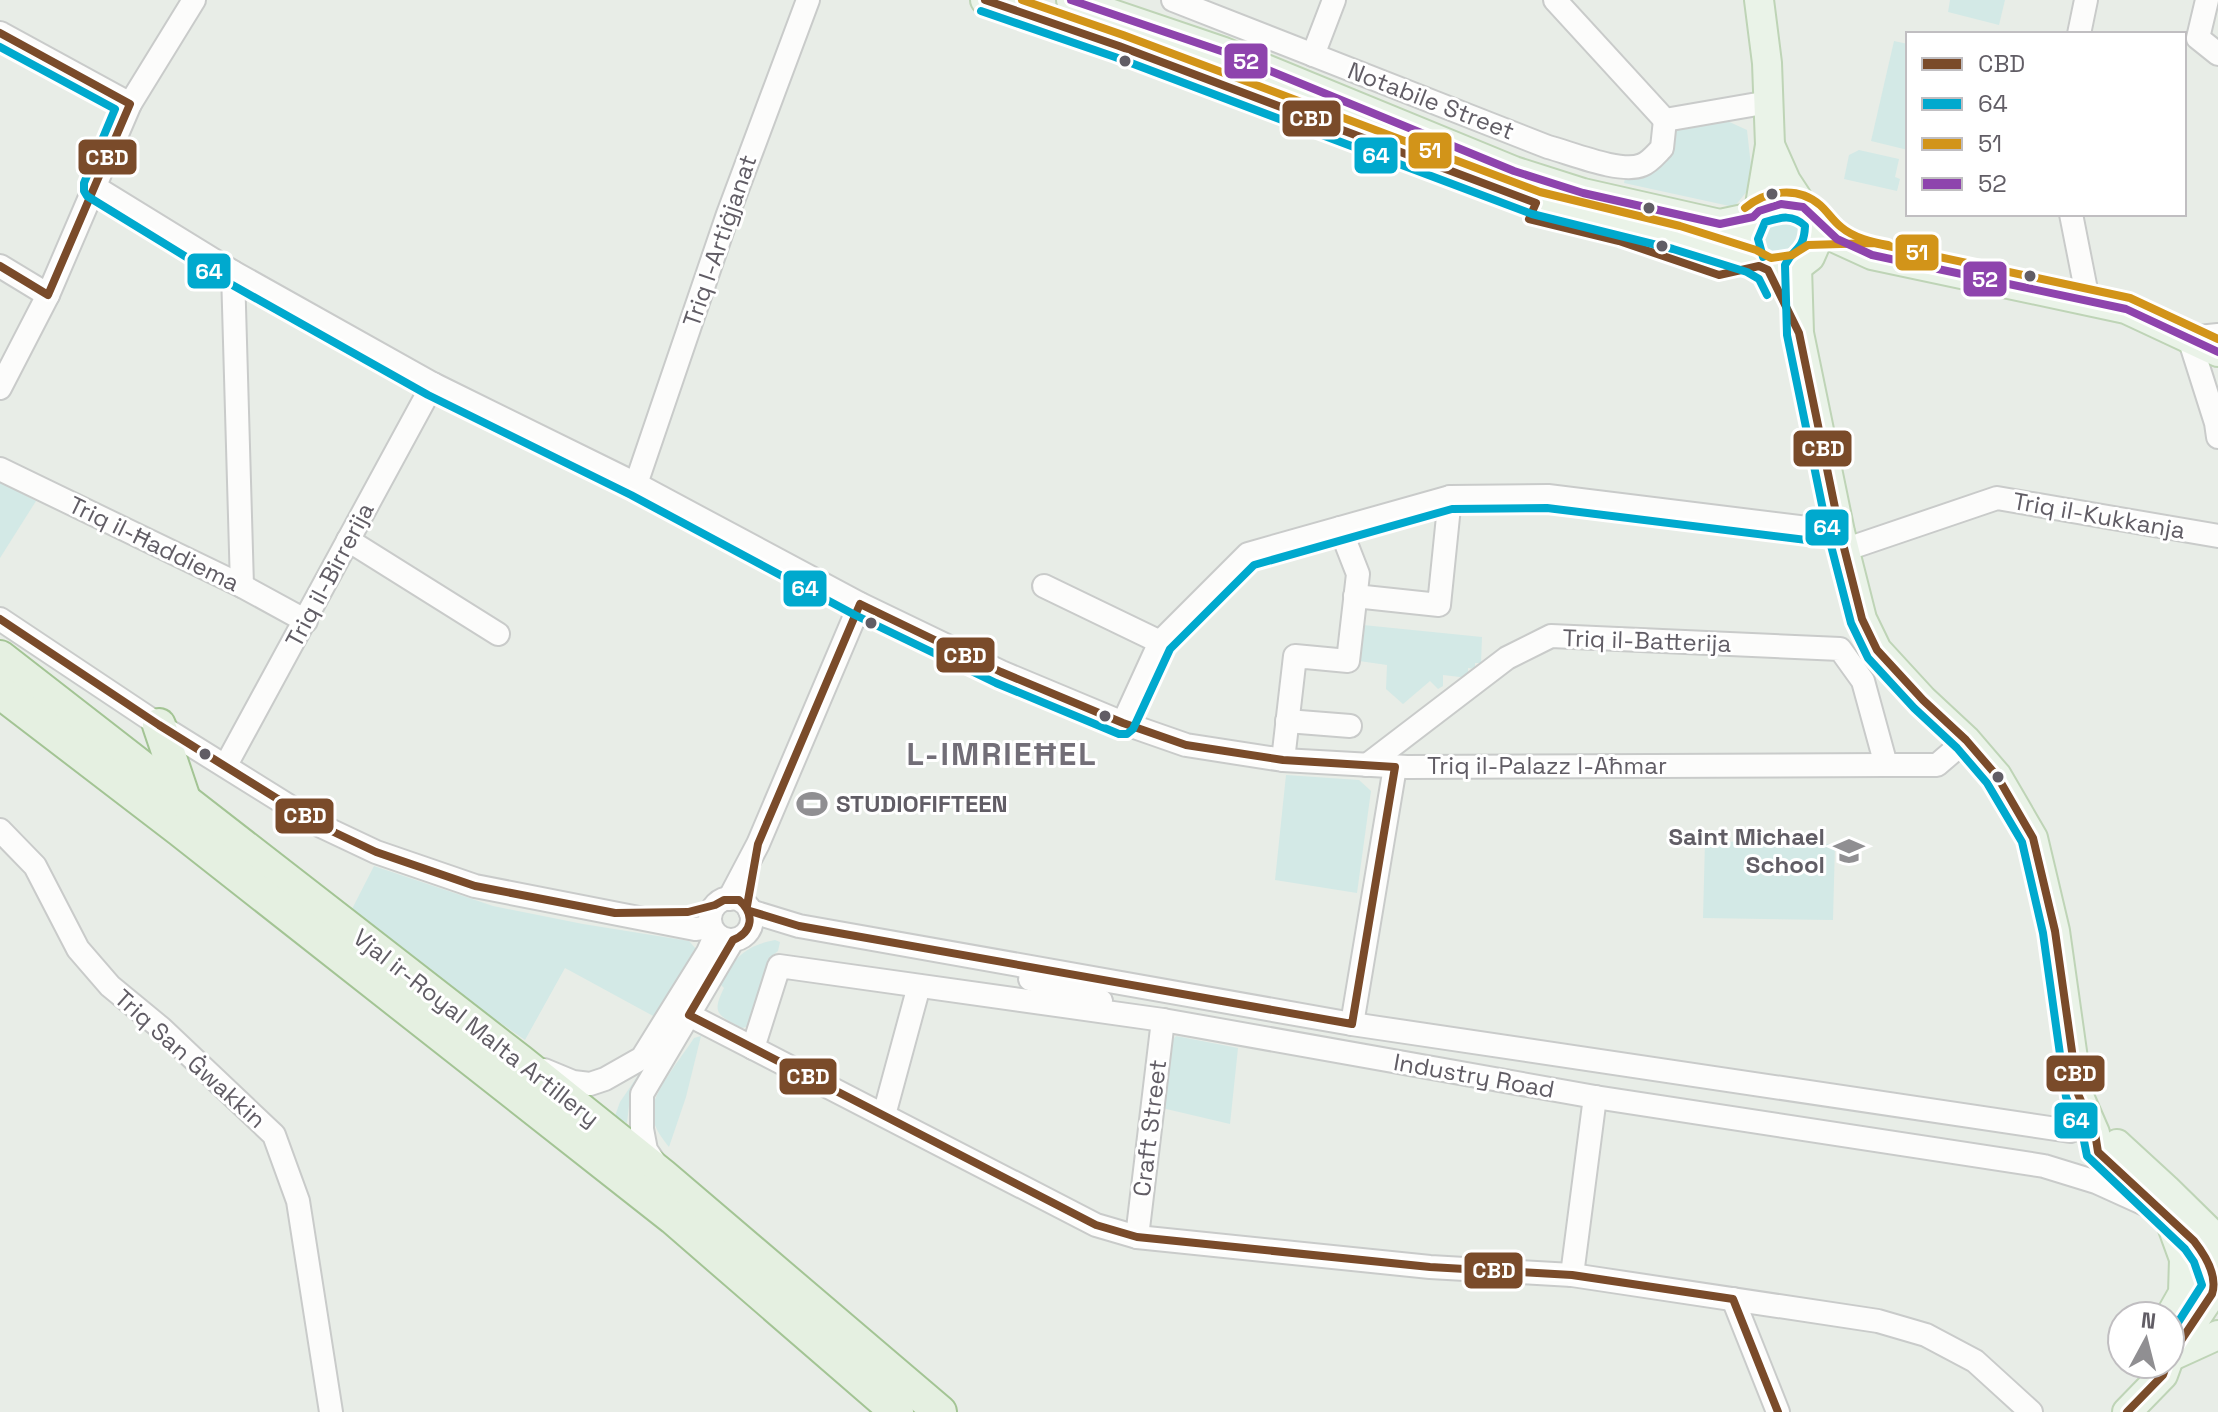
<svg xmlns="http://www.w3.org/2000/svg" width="2218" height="1412" viewBox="0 0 2218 1412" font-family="'Space Grotesk',sans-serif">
	<rect width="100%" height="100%" fill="#e8ede7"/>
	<g fill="#d3e9e6">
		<path d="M1950,0h55l-6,25 -51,-13z"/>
		<path d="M1894,41l14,3v106l-37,-9z"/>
		<path d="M1723,119l24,11 6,54 -19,23 -110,-24 1,-5 51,-50z"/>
		<path d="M1859,150l40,9 -4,18 5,2 -3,12 -53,-12 5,-24z"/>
		<path d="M1770,217l28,2c10,13 6,21 0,33l-21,6c-22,-11 -20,-25 -7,-41z"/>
		<path d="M0,482l36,19 -36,57z"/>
		<path d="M1363,625l119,12 -1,26h-6v6l-7,-1v10l-25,-3v11l-5,3 -8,-8 -27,23 -17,-15 1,-24 -28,-4z"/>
		<path d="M1286,775l73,5 12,11 -14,102 -82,-13z"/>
		<path d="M1705,841l130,3 -2,76 -130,-2z"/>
		<path d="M374,866l119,40 90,18 106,17 7,8 -1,4 -40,64 -90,-49 -40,72 -43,-30 -130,-101z"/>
		<path d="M775,940l5,2 -2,9 -10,8 -18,67 -8,2c-24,-13 -31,-14 -18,-40l-5,-5c16,-25 25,-37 56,-43z"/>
		<path d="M701,1036l-15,61 -17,50c-8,-10 -16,-21 -17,-34 0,-21 31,-57 42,-75z"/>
		<path d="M1176,1036l62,12 -8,76 -68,-16 9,-66z"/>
		<path d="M643,1068l-14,37 -2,18 -12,-7 5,-14z"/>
	</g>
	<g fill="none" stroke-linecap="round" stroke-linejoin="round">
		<g stroke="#c9cbca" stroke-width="26">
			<g id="minor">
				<path d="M1173,0l375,147c23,6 73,27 94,18 8,-3 14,-11 20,-17l3,-28"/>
				<path d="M1555,0l110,120"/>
				<path d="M2207,0l-9,38 20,16"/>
				<path d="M0,33l130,71"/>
				<path d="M2079,34l7,-34"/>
				<path d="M1313,55l21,-55"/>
				<path d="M1665,120l104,-18"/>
				<path d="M95,187l138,85 200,112 203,100 224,120 141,68 122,51 63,22 97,15 124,7 479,-2h51l29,-25"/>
				<path d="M2071,214l17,86"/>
				<path d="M0,266l48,29"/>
				<path d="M233,272l9,314"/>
				<path d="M2218,335l-29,3 27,85 2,14"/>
				<path d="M0,388l48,-93 82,-191 64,-104"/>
				<path d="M0,469l242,117 64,35"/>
				<path d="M636,484l92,-270 80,-214"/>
				<path d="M348,540l150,94"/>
				<path d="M1844,550l153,-52 221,38"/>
				<path d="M1044,586l116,56"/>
				<path d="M1355,596l84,9 11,-108"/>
				<path d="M0,619l159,106 162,101 55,26 99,34 220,43 16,-2"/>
				<path d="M1287,721l63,5"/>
				<path d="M1123,723l37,-81 88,-88 202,-57 98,-1 292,36"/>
				<path d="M1283,760l12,-104 53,5 10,-87 -18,-46"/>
				<path d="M226,765l207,-381"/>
				<path d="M1367,765l140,-107 44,-22 289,13 23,32 23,84"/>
				<path d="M0,830l35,36 43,83 32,37 51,42 113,107 24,66 33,211"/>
				<circle cx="731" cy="919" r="21"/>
				<path d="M729,899l29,-55 102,-240"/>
				<path d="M750,911l49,15 553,98 718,107 21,-8"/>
				<path d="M1030,979l71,22"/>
				<path d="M689,1015l407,210 41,12 293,30 142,8 306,46 48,14 49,26 56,51"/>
				<path d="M1352,1024l43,-257"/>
				<path d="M753,1048l26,-82 384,54 432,77 449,69 52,16 53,24"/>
				<path d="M544,1070l29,12 17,2 15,-5 37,-21 66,-106 8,-18"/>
				<path d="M884,1115l35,-129"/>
				<path d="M657,1166l-11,-16 -4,-21v-35l91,-154"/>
				<path d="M1137,1237l26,-217"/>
				<path d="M1572,1275l23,-178"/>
				<path d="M1733,1299l45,113"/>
			</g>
		</g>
		<g stroke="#bed4b6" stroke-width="32">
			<g id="major">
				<path d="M985,0l134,46 417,157 140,34 76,24 16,9 29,-3 13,-10 7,-16v-20"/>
				<path d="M1071,0l153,52 290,119 69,22 137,31 33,-7"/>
				<path d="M1759,0l8,63 3,82 -11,66"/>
				<path d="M1770,145l16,36 17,26"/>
				<path d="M1747,233l6,-16 6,-6 22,-7 22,3 8,6 26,26 35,16 254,54 92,43"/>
				<path d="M1797,267l2,66 41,199 22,87 15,31 46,50 43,40 31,36 36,62 22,93 23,163 17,39 3,19 73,69 23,20 11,15 10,29"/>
				<path d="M2117,1144l49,45 52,51"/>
				<path d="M2170,1316l13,-23 1,-34 -12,-33"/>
				<path d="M2172,1356l46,-21"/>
				<path d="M2170,1357l42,-63"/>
				<path d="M2127,1412l36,-37 4,-11"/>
			</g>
		</g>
		<g stroke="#a3c494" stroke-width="36">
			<g id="highway">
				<path d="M0,657l520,404 142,114 278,237"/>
				<path d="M0,692l180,138 493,388 224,194"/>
				<path d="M159,725l26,77"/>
			</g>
		</g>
		<use href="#minor" stroke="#fcfcfb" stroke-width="22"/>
		<use href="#major" stroke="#eaf3e8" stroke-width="28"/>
		<use href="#highway" stroke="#e5f0e1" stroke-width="32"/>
		<g stroke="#fff" stroke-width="14">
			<g id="bus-1">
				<path d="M985,0l134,46 417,157 -7,16 90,22 100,34 40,-9 9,4 31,63 41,199 22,87 15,31 46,50 43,40 31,36 36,62 22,93 23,163 17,39 3,19 96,89c11,14 24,35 18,53l-42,63"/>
				<path d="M0,33l130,71 -82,191 -48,-29"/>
				<path d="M0,619l159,106 162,101 55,26 99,34 140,27 73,-1 27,-7 9,-5h15c16,14 14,32 -6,40l-44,75 407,210 41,12 293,30 142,8 161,24 45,113"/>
				<path d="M747,906l11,-62 102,-240 141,68 122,51 63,22 97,15 112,7 -43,257 -553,-98 -49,-15"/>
				<path d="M2127,1412l36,-37 4,-11"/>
			</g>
		</g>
		<g stroke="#fff" stroke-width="14">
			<g id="bus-2">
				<path d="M981,11l134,46 417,157 141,35 74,23 12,7 8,16"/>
				<path d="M0,47l115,62 -31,74v8l3,5 140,86 201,113 203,100 224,120 141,68 123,51h8l6,-5 37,-80 84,-84 198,-56 95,-1 292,36"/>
				<path d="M1763,257l-5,-18 7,-17c16,-5 28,-8 40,4 -1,25 -11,21 -20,39l2,70 41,199 23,89 17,35 46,50 43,40 30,35 35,59 21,91 23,164 17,39 4,20 98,93 9,13 8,23 -32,50"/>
			</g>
		</g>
		<g stroke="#fff" stroke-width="14">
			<g id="bus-3">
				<path d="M1022,0l101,35 417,157 140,34 76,24 15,8 21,-3 16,-10 66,-2 256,55 88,41"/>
				<path d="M1745,208c22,-18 53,-22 75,-3 8,7 13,16 21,22 13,11 31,15 47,18"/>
			</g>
		</g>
		<g stroke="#fff" stroke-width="14">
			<path id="bus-4" d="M1071,0l153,52 290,119 69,22 137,31 33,-7 6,-6 22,-7 22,3 34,32 35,16 254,54 92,43"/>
		</g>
		<use href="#bus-1" stroke="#7a4b2a" stroke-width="8"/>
		<use href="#bus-2" stroke="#00a9ce" stroke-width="8"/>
		<use href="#bus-3" stroke="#d29419" stroke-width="8"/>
		<use href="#bus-4" stroke="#8e44ad" stroke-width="8"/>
	</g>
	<defs>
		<g id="stadium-bare" transform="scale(2.4)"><path d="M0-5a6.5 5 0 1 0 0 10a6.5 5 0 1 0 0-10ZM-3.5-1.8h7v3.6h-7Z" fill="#908f92" stroke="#fff" stroke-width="2.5" paint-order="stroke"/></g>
		<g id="school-bare" transform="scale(2.4)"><path d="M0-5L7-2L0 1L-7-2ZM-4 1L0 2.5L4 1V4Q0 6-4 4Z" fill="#908f92" stroke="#fff" stroke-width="2.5" paint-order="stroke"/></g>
	</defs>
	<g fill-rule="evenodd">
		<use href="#stadium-bare" x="812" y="804"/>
		<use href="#school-bare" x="1849" y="851"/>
	</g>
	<g fill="#615d65" stroke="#fff" stroke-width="3">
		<circle cx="1125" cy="61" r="7"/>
		<circle cx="1772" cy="194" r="7"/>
		<circle cx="1649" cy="208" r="7"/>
		<circle cx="1662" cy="246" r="7"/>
		<circle cx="2030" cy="276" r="7"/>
		<circle cx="871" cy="623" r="7"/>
		<circle cx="1105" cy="716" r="7"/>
		<circle cx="205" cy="754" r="7"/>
		<circle cx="1998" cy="777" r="7"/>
	</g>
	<g text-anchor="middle" stroke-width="6" stroke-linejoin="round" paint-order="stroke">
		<g font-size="24" fill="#615d65" stroke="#fff">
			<text transform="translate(1431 101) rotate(21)" y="8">Notabile Street</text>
			<text transform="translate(720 241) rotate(-71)" y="8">Triq l-Artiġjanat</text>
			<text transform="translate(2099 516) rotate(10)" y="8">Triq il-Kukkanja</text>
			<text transform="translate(154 544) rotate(26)" y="8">Triq il-Ħaddiema</text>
			<text transform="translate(330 575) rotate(-62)" y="8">Triq il-Birrerija</text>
			<text transform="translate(1647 641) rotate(2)" y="8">Triq il-Batterija</text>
			<text x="1547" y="774">Triq il-Palazz l-Aħmar</text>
			<text transform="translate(476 1028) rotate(38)" y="8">Vjal ir-Royal Malta Artillery</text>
			<text transform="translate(190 1059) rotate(42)" y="8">Triq San Ġwakkin</text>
			<text transform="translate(1474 1076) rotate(10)" y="8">Industry Road</text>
			<text transform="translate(1150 1128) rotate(-83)" y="8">Craft Street</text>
		</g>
		<g font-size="24" font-weight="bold" fill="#615d65" stroke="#fff" text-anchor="start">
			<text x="836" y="812">STUDIOFIFTEEN</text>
			<text x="1825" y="845" text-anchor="end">Saint Michael<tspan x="1825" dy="28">School</tspan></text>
		</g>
		<g font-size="32" font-weight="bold" letter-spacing="2" fill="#726e77" stroke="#fff">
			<text x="1002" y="765">L-IMRIEĦEL</text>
		</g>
	</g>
	<g stroke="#fff" stroke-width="3">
		<rect x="1223" y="42" width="46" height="38" rx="8" fill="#8e44ad"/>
		<rect x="1281" y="99" width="61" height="39" rx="8" fill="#7a4b2a"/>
		<rect x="1407" y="131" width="46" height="39" rx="8" fill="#d29419"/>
		<rect x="1353" y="136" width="46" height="39" rx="8" fill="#00a9ce"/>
		<rect x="77" y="138" width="61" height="38" rx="8" fill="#7a4b2a"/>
		<rect x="1894" y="233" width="46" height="39" rx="8" fill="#d29419"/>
		<rect x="186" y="252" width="46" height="38" rx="8" fill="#00a9ce"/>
		<rect x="1962" y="260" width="46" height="38" rx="8" fill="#8e44ad"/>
		<rect x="1792" y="429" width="61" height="39" rx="8" fill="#7a4b2a"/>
		<rect x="1804" y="508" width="46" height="39" rx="8" fill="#00a9ce"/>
		<rect x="782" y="569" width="46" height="39" rx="8" fill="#00a9ce"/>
		<rect x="935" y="636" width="61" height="38" rx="8" fill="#7a4b2a"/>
		<rect x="274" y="797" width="61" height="38" rx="8" fill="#7a4b2a"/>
		<rect x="2045" y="1054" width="61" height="39" rx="8" fill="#7a4b2a"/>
		<rect x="778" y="1057" width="60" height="39" rx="8" fill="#7a4b2a"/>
		<rect x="2053" y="1101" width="46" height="39" rx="8" fill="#00a9ce"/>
		<rect x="1463" y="1251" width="61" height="39" rx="8" fill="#7a4b2a"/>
	</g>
	<g font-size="22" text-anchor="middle" font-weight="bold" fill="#fff">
		<text x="1246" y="69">52</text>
		<text x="1311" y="126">CBD</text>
		<text x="1430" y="158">51</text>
		<text x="1376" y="163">64</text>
		<text x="107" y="165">CBD</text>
		<text x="1917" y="260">51</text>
		<text x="209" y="279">64</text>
		<text x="1985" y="287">52</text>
		<text x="1823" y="456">CBD</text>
		<text x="1827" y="535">64</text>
		<text x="805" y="596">64</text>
		<text x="965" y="663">CBD</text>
		<text x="305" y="823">CBD</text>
		<text x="2075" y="1081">CBD</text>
		<text x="808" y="1084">CBD</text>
		<text x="2076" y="1128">64</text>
		<text x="1494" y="1278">CBD</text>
	</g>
	<rect x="1906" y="32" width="280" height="184" fill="#ffffff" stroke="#c0bec1" stroke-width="2"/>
	<rect x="1922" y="58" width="40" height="12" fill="#7a4b2a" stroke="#c0bec1" stroke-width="2"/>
	<text x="1978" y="72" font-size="24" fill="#615d65">CBD</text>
	<rect x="1922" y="98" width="40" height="12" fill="#00a9ce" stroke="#c0bec1" stroke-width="2"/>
	<text x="1978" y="112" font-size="24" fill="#615d65">64</text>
	<rect x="1922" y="138" width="40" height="12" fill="#d29419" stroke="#c0bec1" stroke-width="2"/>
	<text x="1978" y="152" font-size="24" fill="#615d65">51</text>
	<rect x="1922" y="178" width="40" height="12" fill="#8e44ad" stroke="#c0bec1" stroke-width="2"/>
	<text x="1978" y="192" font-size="24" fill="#615d65">52</text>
	<g transform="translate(2146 1340) rotate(7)"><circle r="38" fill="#ffffff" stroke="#c0bec1" stroke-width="2"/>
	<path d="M0-6L14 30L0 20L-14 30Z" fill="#908f92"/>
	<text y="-12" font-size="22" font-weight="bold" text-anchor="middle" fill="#615d65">N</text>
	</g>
</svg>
